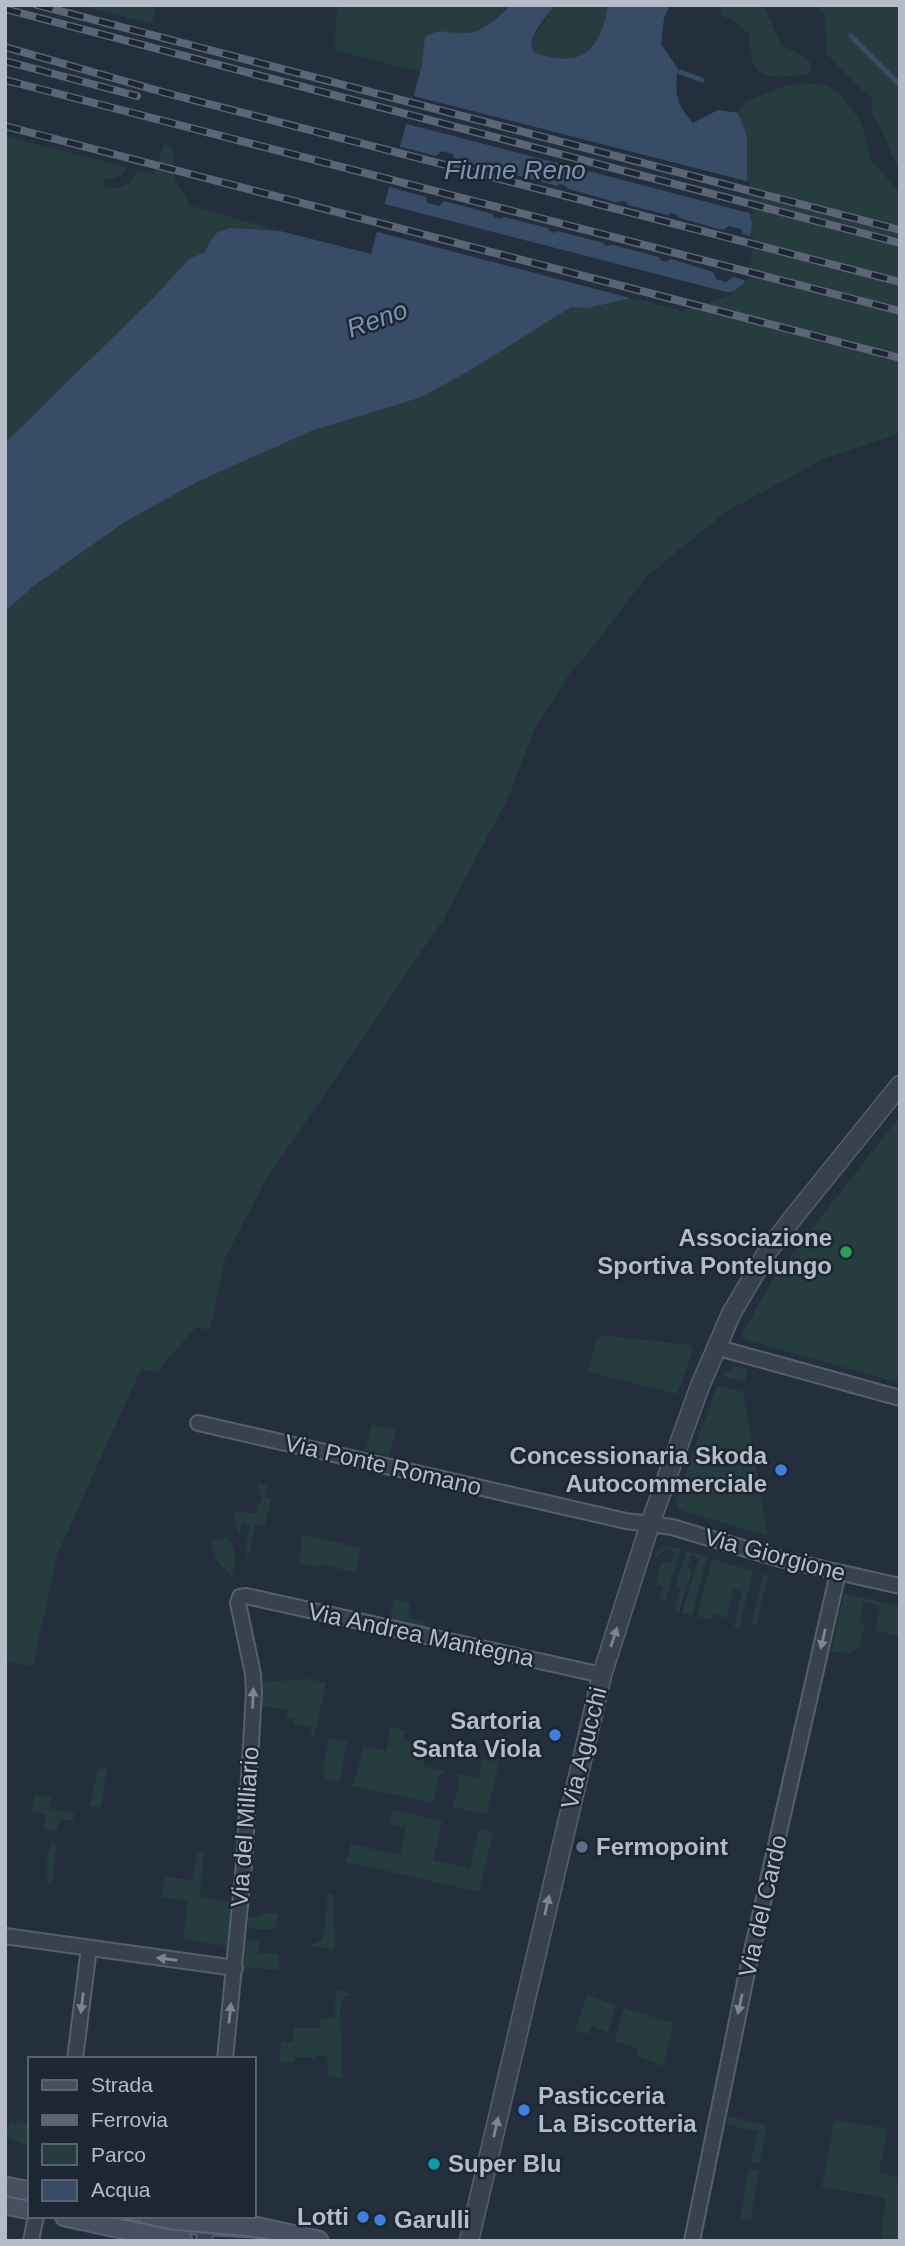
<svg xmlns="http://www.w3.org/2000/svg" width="905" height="2246" viewBox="0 0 905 2246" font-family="Arial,sans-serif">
	<rect width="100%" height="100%" fill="#242f3e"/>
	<g fill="#263c3f">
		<path d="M80,5h77l-5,19z"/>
		<path d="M337,5h174l-23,22 -23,7 -10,9 220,51 4,13 14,16 25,-13 20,3 7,-11 37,-15 20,-4 24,2 14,8 18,25 4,7 9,35 29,33v240l-76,26 -97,52 -80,65 -63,82 -12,12 -37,58 -27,70 -65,122 -179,263 -39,75 -15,72 -14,-3 -39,45 -16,-3 -84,186 -24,111 -28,-5v-1049l27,-25 93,-65 72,-40 114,-51 111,-34 47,-26 48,-31 -95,-275 -2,7 -86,-22z"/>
		<path d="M555,5h53c-8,48 -28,64 -75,47l-1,-12z"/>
		<path d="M719,5h45l17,40 25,12 5,7v5l-5,6c-41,3 -56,7 -57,-41l-14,-13 -13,-5z"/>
		<path d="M815,5h85v163l-4,-3 -12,-30 -12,-22v-14l-6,-9 -3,2 -36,-38 -2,-40z"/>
		<path d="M5,136l121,31c-3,11 -12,11 -22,13l1,7c16,3 26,-1 33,-17l16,4 9,-28 3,-2 6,4 3,32 13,22v3l92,26 -50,-3 -19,12 -6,12 -16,7 -34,37 -150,147z"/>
		<path d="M900,1116v267l-155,-43 -3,-6 33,-58z"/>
		<path d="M601,1335l90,10 2,6 -16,43 -89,-22 8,-31z"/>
		<path d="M733,1366l15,4 -4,12 -22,-6 3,-4 6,-1z"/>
		<path d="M717,1385l26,7 25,144 -88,-26 -5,-7z"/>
		<path d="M372,1424l24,6 -7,25 -24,-5z"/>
		<path d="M257,1484l10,2 -2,11 6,2 -6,27 -10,-2 -8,38 -1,-16 4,-20 -8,-2 -2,9 -3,-2 -3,-18c11,-4 14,2 23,0v-7l5,-7z"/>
		<path d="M302,1534l59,14 -5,24 -35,-7 -6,3 -16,-5z"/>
		<path d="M226,1537c10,9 12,27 6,40l-17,-18 -4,-17z"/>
		<path d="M666,1546l15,3 -16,52 -6,-2 4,-12 -8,-2 7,-24 8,2 4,-11 -10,-3 -7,9 -3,-1 4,-6z"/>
		<path d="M687,1551l20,6 -15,58 -10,-2 17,-55 -7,-3 -5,13 5,2 -13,42 -5,-2 7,-23 -5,-2z"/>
		<path d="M712,1559l41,12 -14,58 -5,-2 8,-35 -8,-3 -8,29 -13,-4 -2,6 -14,-4z"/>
		<path d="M763,1574l5,2 -12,50 -4,-2z"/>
		<path d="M844,1594l56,12 -1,30 -24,-6 5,-24 -16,-4 -5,21 6,2 -6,23 -10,5 -18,-1z"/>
		<path d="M394,1599l17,4 -3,14 18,5 -1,5 -35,-8z"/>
		<path d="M309,1679l17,4 -12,54 -4,-2 1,-8 -17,-3v-5l-8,-1 1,-8 -26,-4 2,-24z"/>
		<path d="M391,1727l14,3 -2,10 24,6 -4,20 22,5 -6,5 -6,27 -81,-17 2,-3 9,-37 23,5z"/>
		<path d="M329,1738l18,4 -8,41 -13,-4 -3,-10z"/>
		<path d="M483,1759l16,3 -12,53 -34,-8 7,-27 -3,-7 21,5z"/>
		<path d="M98,1768l10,1 -8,38 -10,-1z"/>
		<path d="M35,1795l16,3 -2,10 25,5 -1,8 -13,-2 -3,12 -13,-2 2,-15 -15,-3z"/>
		<path d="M393,1810l49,11 -9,39 32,7 5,1 9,-39 14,3 -14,60 -133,-30 5,-18 49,11 6,-27 -17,-4z"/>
		<path d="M52,1843l4,2 -4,38 -5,-1c-1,-12 -1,-28 5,-39z"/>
		<path d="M199,1852h5l-4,45 31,5 -1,3 3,1 -5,40 -45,-7 5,-38 -27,-4 4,-20 28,3 4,-26z"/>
		<path d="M333,1893l2,56 -28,-3 13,-5 3,-4 5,-43z"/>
		<path d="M262,1913l16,1 -2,13 -6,3 -22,-2v-11l12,-1z"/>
		<path d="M246,1940l12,1v12l21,1 -1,16 -34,-3z"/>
		<path d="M336,1990l15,4 -7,3 -4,8 2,73 -14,-2 -1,-20 -12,-1v3l-18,-1 -4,6 -14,-1 2,-21 12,1 1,-14h26v-10h14z"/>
		<path d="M587,1995l29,10 -8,27 -16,-6 -4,8 -13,-4z"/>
		<path d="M624,2008l49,15 -9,43 -28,-10 2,-7 -24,-8z"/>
		<path d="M729,2117l38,8 -7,38 -9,-2 7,-30 -31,-6z"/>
		<path d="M18,2119l12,5v23l-25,-11 5,-15 5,3z"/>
		<path d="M834,2120l53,9 -8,44 21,4v63l-19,-3 5,-39 -64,-11z"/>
		<path d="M748,2169l10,2 -7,49 -11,-2z"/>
	</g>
	<path fill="#394c67" d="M511,5h44c-10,14 -28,30 -22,47 47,17 67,1 75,-47h62l-6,13 -3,26 19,28 -3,1c-2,25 0,31 16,50l25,-13 20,3 9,23v64l5,24 -8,59 -9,7 -59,20 -46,-12 -42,10 -17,-1 -102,64 -47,26 -111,34 -114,51 -72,40 -93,65 -27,25v-169l150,-147 34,-37 16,-7 6,-12 7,-8 12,-4 50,3 91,23 51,-189 3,-28c19,-10 19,-3 38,-4 21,0 34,-15 48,-28z"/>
	<g fill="#242f3e">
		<path d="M410,95l340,87v18l3,14 -350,-91z"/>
		<path d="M397,146l39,10 6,-5 11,3 3,7 47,11 3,-2 7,2 3,3 41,11 3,-2 6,2 3,3 46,13 10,-1 3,4 40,10 3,-2 6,2 2,3 44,12 6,-4 12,3 2,5 11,3 -6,44 -15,-4 -7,5 -10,-3 -3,-7 -42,-13 -5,3 -6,-2 -1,-3 -46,-12 -8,1 -1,-3 -47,-12 -2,2 -6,-2 -1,-3 -44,-11 -4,2 -6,-2 -1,-3 -49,-13 -5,5 -12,-3 -1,-6 -40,-11z"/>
		<path d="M382,203l3,1 349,90 -52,17 -52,-13 -256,-67z"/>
	</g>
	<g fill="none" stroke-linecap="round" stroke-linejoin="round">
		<g stroke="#394c67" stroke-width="5">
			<path d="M851,36l49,49"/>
			<path d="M680,72l22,8"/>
		</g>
		<g stroke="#565f6c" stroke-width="18">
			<g id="minor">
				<path d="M715,1347l185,51"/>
				<path d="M198,1423l428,98 46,6 108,32 120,27"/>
				<path d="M5,1936l230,32"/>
				<path d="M75,2059l14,-111"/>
				<path d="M225,2059l19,-195 10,-172 -1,-18 -15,-71 2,-6 6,-1 356,79"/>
				<path d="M31,2241l5,-25"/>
				<path d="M204,2241l3,-23"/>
				<path d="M692,2241l54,-264 92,-404"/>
			</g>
		</g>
		<g stroke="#565f6c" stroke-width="21">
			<path id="tertiary" d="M469,2241l133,-566 48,-151 50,-138 31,-72 37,-63 24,-32 108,-134"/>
		</g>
		<g stroke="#565f6c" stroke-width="23">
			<g id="secondary">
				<path d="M5,2187l25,5"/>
				<path d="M5,2204l25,5"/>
				<path d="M65,2216l117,25"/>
				<path d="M149,2216l42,8 64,3 63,14"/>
			</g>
		</g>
		<use href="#minor" stroke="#38414e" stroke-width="14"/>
		<use href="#tertiary" stroke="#38414e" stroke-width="18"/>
		<use href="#secondary" stroke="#465061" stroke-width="19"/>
		<g stroke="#5a6575" stroke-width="2">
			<path d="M5,2196l25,5"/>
			<path d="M106,2216l63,13"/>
			<path d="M162,2228c39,6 78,5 117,13"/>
		</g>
		<g stroke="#5a6575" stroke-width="8">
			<g id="rail">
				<path d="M37,5l863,225"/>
				<path d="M5,9l895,234"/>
				<path d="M5,47l161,46 734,189"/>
				<path d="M5,61l132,35"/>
				<path d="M5,80l895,231"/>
				<path d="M5,126l895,232"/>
			</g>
		</g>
		<use href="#rail" stroke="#1d2633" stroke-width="5" stroke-dasharray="16" stroke-linecap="butt"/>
	</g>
	<defs><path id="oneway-solid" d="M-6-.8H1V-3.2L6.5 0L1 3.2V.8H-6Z" transform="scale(1.75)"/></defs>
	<g fill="#7c8592">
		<use href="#oneway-solid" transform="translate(614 1637) rotate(-72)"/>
		<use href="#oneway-solid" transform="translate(823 1639) rotate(103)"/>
		<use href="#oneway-solid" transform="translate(253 1698) rotate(-88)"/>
		<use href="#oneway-solid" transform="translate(547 1905) rotate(-77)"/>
		<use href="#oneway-solid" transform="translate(167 1959) rotate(-172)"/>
		<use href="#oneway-solid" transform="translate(82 2003) rotate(97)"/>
		<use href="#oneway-solid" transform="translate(740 2004) rotate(102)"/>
		<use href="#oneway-solid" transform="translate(230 2013) rotate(-84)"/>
		<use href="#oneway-solid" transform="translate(496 2127) rotate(-77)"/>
	</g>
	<circle fill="#2e9e5b" stroke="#1d2633" stroke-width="2.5" cx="846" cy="1252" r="7"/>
	<g fill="#3f7fe0" stroke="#1d2633" stroke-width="2.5">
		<circle cx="781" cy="1470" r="7"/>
		<circle cx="555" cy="1735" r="7"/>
		<circle cx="524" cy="2110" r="7"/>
		<circle cx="363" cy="2217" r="7"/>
		<circle cx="380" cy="2220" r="7"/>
	</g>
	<circle fill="#5c6f8a" stroke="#1d2633" stroke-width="2.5" cx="582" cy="1847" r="7"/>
	<circle fill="#0f9aa8" stroke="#1d2633" stroke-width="2.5" cx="434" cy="2164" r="7"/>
	<g text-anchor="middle" stroke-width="5" stroke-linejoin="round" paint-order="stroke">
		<g font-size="24" font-weight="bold" fill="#b4bcc9" stroke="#1d2633" text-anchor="end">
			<text x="832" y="1246">Associazione<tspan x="832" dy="28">Sportiva Pontelungo</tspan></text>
			<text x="767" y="1464">Concessionaria Skoda<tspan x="767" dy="28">Autocommerciale</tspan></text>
			<text x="541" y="1729">Sartoria<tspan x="541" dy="28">Santa Viola</tspan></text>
			<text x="596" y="1855" text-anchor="start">Fermopoint</text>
			<text x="538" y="2104" text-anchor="start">Pasticceria<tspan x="538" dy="28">La Biscotteria</tspan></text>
			<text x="448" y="2172" text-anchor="start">Super Blu</text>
			<text x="349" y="2225">Lotti</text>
			<text x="394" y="2228" text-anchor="start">Garulli</text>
		</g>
		<g font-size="24" fill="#b4bcc9" stroke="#1d2633">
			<text transform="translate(383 1465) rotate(13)" y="8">Via Ponte Romano</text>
			<text transform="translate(775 1555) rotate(15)" y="8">Via Giorgione</text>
			<text transform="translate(421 1635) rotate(12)" y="8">Via Andrea Mantegna</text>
			<text transform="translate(584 1748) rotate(-76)" y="8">Via Agucchi</text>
			<text transform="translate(245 1827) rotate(-86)" y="8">Via del Milliario</text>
			<text transform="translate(763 1906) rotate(-77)" y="8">Via del Cardo</text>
		</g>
		<g font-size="26" font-style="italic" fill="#7c92b1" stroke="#1d2633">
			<text x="515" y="179">Fiume Reno</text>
			<text transform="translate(377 319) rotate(-20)" y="9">Reno</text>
		</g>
	</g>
	<rect width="905" height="2246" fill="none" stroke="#b4bcc9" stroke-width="14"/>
	<rect x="28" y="2057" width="228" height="161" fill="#1d2633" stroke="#59626f" stroke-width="2"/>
	<rect x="42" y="2080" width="35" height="10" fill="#465061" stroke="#59626f" stroke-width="2"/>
	<text x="91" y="2092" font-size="21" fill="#b4bcc9">Strada</text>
	<rect x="42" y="2115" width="35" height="10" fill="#5a6575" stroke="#59626f" stroke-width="2"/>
	<text x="91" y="2127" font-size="21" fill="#b4bcc9">Ferrovia</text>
	<rect x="42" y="2144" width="35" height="21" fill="#263c3f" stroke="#59626f" stroke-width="2"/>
	<text x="91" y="2162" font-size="21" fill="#b4bcc9">Parco</text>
	<rect x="42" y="2180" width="35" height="21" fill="#394c67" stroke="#59626f" stroke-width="2"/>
	<text x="91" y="2197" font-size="21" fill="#b4bcc9">Acqua</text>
</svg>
